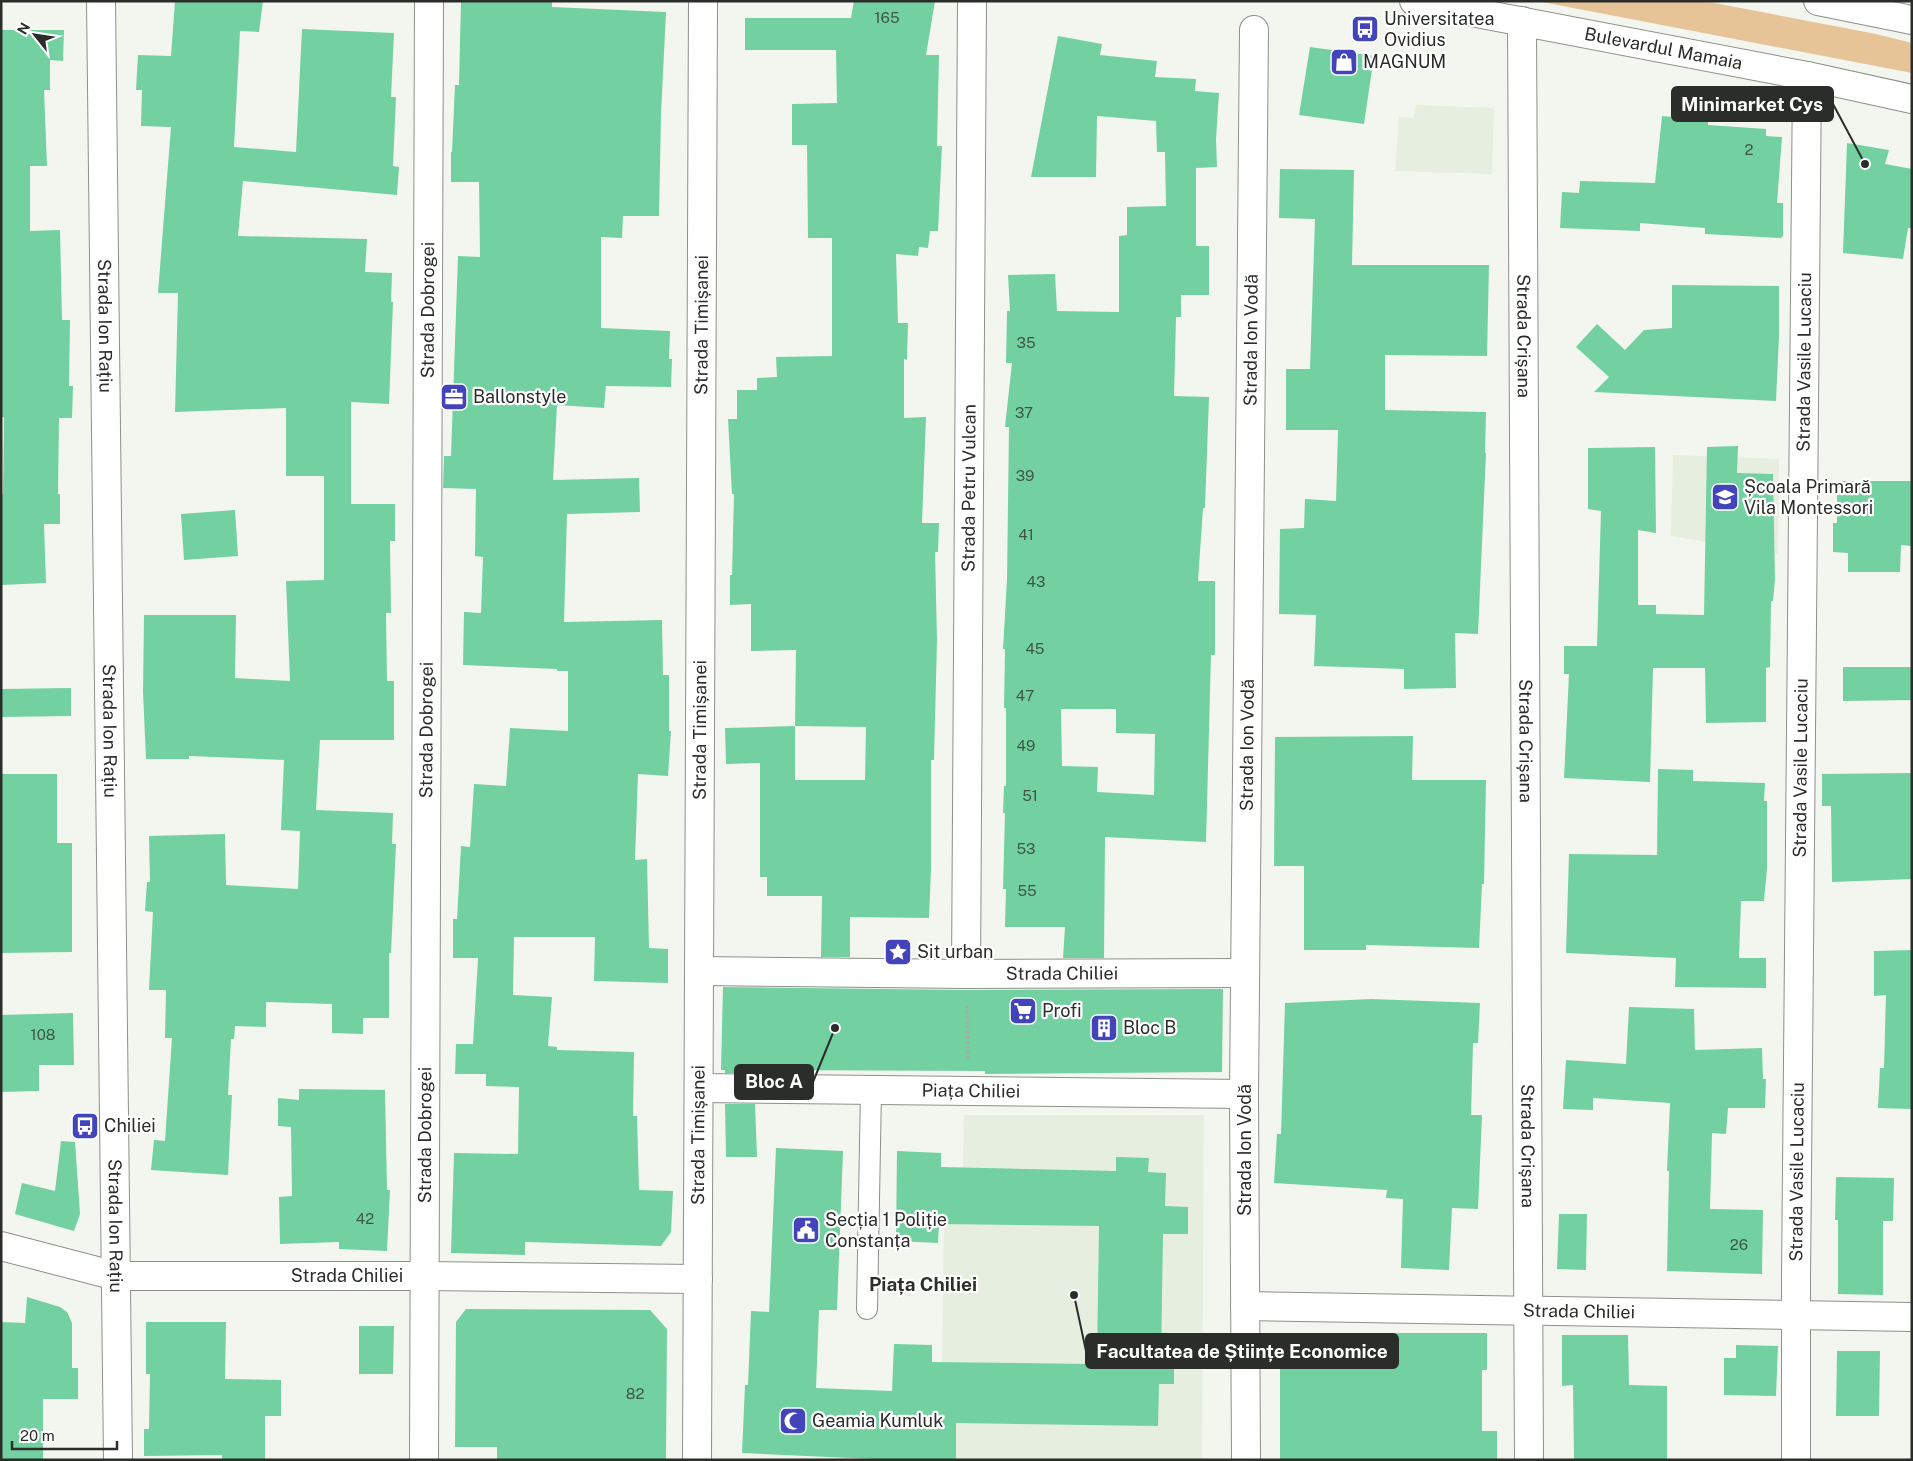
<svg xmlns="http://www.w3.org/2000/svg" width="1913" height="1461" viewBox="0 0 1913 1461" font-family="'Public Sans',sans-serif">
	<rect width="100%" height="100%" fill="#f2f6ee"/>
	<g fill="#e6eedf">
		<path d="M1416,105l78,3 -2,66 -97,-3 4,-54 15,1z"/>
		<path d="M1673,455l106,4 -1,95 -107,-18z"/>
		<path d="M964,1115h240l-2,345h-246l-15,-32 4,-260 18,-1z"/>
	</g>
	<path fill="#e7c498" d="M1537,1h167l172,33 36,9v30z"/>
	<g fill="#73d1a1" fill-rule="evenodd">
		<path d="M175,1h88l-4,31 -19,-1 -6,116 62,5 6,-123 92,4 -3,64h5l-3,69 6,1 -2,28 -154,-14 -5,55 129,3 -2,33 27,1 -1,29h2l-4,102 -38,-2v102h44v37h-5l1,72h-5l1,68h7v59h-74l-4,70 77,3 -1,31h4l-5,109h-2v65h-26v16l-31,-1v-29l-66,-2v25l-31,-1 -1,13h-3l-3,56h4l-4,80 -77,-5 3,-30 11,1 7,-103h-7l1,-48h-17l4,-78 -8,-1 2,-29h3l-1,-46 76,-2 1,51 72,4 2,-58 -19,-1 3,-70 -95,-4v3h-43l-3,-67 1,-77h92l-1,63 55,3 -4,-100 38,-1v-104h-38v-68l-111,4 3,-119h-20l13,-166 -30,-1 1,-36h-6l2,-35 33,1z"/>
		<path d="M461,1h91v6l114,5 -5,102 -2,102h-36l-1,22 -21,-1v91l69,3 -1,28h3l-1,28 -65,-1 -2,22 -47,-3 -4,75 86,-2 1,34 -73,2 -3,108 98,-2 1,55h6v56h2l-3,45 -30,-2 -3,86 12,-1 2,89 19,1v34l-74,-2 1,-44h-81l-1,58 39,2 -4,49 9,1v3l77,2 -1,64h4l2,74 34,1 -2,41 -10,14 -136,-4v13l-74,-2 3,-100 64,1 1,-67 -33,-1v-12h-31l1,-30h17l5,-86h-25v-39h4l4,-73 9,1 4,-63 32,2 4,-58 58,3v-60h-11v-2l-94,-4 1,-53 17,1 2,-56 -8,-1 1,-67 -33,-1 1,-32h7l7,-200 22,1 -1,-75h-28v-30h1l3,-67h4z"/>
		<path d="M854,1h81l-9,54h13l-2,91h5l-4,85h-8l-2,17 -9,-1 -1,9 -22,-2 2,69h10l-1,37 -3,-1v59l22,-1 -4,106h17l-1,29h-3l2,88 -3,120h-3v109l-2,49 -79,-1v40h-29l1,-61h-55v-19h-7v-114l-34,1 -1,-36 70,-2v54h70l1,-53 -71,-1 1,-76 -45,1v-47l-21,1v-30h2l2,-81h-2l-4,-75h9v-29h20v-12l20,-1 -1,-20 56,-1v-118h-24l-1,-93h-15v-41l45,-1 -1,-53h-91v-32h106z"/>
		<path d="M1,30h63l-1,31 -13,-1v30h-6l3,76h-17v65l30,-1 2,90h8l-1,66h4l-1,32h-13l-1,76h2v30h-16l2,59 -45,2v-91h2l1,-77h-3z"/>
		<path d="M1058,36l44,8 -2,11 57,6 -2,16 41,2 -1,12 24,2 -3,46 1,28 -21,1v78h13v49h-28v22h-5l-2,79 35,1 -4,111h-2l-5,73h17v74h-4l-5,187 -101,-5 -1,121h-41l2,-31h-60l1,-38h-3l2,-76h-2l1,-27h2v-78h-2l1,-59h-2l4,-70 2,-152h-4l7,-64h-6l1,-52h3l-2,-36 47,-1 2,37 62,1v-76l8,-1v-28l39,-1 -1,-54h-8l-1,-31 -59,-5 -1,61h-65zM1061,709h55v24l39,1 -1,61 -57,-3 1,-25 -36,-1z"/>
		<path d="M1310,47l64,9 -10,68 -65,-9z"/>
		<path d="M1662,116l46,4v5l58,4v7l16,1 -5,66h6v33l-2,2 -76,-4v-6l-65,-5v8l-80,-3 2,-36 17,1 1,-12 75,2z"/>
		<path d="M1847,143l42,7 -4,14 27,5v59h-4l-5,31 -60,-6z"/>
		<path d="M1280,169l74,1 -2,95h137l-2,91 -102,-1v55l101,2 -1,41h1l-8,181 -23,-1 1,55 -52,1v-20l-90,-3 2,-51 -37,-1 1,-85 24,-1 1,-29 31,2 2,-71h-52v-61h24l5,-150 -36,-1z"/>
		<path d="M1672,285l107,1v50l-3,65 -182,-9 15,-15 -33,-30 21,-23 28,26 19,-20 28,-2z"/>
		<path d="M1738,446l-1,27 36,1 2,105 -2,22h-2l-1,66 -4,1v54l-60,1 -1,-55h-52l-3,114 -86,-4 5,-104h-5v-28h33l4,-135 -13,-2v-61l67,-1 1,86 -18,-3v75h18v9l48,1 3,-168z"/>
		<path d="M1837,481h75v65l-11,-1 -1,27h-52v-19l-15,-1v-29h4z"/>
		<path d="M235,510l3,46 -54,4 -3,-46z"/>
		<path d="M1843,667h69v33l-69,1z"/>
		<path d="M71,688v28l-70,1v-28z"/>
		<path d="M1413,736l-1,44h74l-2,104h-2l-3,64 -113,-3v5h-62v-84h-30l1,-129z"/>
		<path d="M1658,769l35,1v11l72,2 -1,18h3v68l-3,32h-23l-2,57h27v30l-91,-1 1,-29 -110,-5 3,-99 88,1z"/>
		<path d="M1912,773v106l-80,3 -1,-76h-9v-32z"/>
		<path d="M1,774h56v69h15v109l-71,1z"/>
		<path d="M1912,950v159l-34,-1 2,-40h4l2,-73 -12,1v-45z"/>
		<path d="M723,987l243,3 257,-1 -1,83 -237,2v-3l-231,-1v3h-29v-3h-4z"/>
		<path d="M1371,999l109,4 -2,40h-5l-2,72h11l-4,94 -26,-1 -3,62 -48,-2 2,-69 -17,-1 1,-8 -113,-7 3,-49h4l4,-131z"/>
		<path d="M1629,1007l65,2 1,41 67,-2 1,31h3l-1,29h-37l-2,26 -14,-1 -2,76 53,1 -1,64 -95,-3 2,-100h-2l3,-68 -77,-5v12l-30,-1 3,-49 60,4z"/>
		<path d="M73,1013l1,52h-35v26l-38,1v-77z"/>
		<path d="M299,1089l86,1 2,100h3l-3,61 -48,-2v-7l-59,2 -1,-47 13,-1 -1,-69 -13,-1v-28l21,2z"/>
		<path d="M725,1104h30l2,53h-31z"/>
		<path d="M61,1141l14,1 5,72 -6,17 -59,-17 7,-31 33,8z"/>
		<path d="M776,1148l67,3 -6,159h-18l-3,78 76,3 2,-47 38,1v17l159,2v-7h6l2,-131 -160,-2 -1,19 -42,-2 1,-90 44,2v14l175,4v-14l33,1 -1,14 18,1 -1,33 23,1v27h-25l-2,124h13v26h-15l-1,42 -202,-3v37h-62l-152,-7 3,-68h3l3,-74 18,1z"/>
		<path d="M1836,1177l58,1 -1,43h-10v74l-45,-1v-74h-3z"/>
		<path d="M1559,1214h28l-1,56 -29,-1z"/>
		<path d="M27,1297l33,10 7,5 5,11v45h6v31h-35v61h-42v-138l24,1z"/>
		<path d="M466,1309l184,1 17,19 -1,131h-169v-13h-42l1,-125z"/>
		<path d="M146,1322h80l-1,57 56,1v36h-16v44h-43v-5l-78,1v-27h5l1,-55h-4z"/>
		<path d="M359,1326h35l-1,48h-34z"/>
		<path d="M1280,1333h207v37h-5v61h15v29h-217z"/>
		<path d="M1562,1335h66l1,50 38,1v74h-93l-1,-75 -11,1z"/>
		<path d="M1736,1345l42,1 -2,50 -52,-1v-37h12z"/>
		<path d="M1837,1351h43l-1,65h-43z"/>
	</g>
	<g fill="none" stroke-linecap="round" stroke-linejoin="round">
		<g stroke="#8d918a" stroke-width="22">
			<path id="lane" d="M867,1309l4,-219"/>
		</g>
		<g stroke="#8d918a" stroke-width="30">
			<g id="street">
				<path id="s1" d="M1522,21l7,1439"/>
				<path id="s2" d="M700,971l266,3 279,-1"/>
				<path id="s3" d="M966,974l6,-973"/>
				<path id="s4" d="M699,1088l545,6"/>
				<path id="s5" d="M116,1276h309l273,3"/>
				<path id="s6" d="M1245,1306l667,11"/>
				<path id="s7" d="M424,1460l5,-1459"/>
				<path id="s8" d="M697,1460l6,-1459"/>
				<path id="s9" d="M1246,1460l-2,-366 10,-1064"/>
				<path id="s10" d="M1796,1460v-180l11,-1204"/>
			</g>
		</g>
		<g stroke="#8d918a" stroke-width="30">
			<g id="secondary">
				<path id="s11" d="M101,1l17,1459"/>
				<path id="s12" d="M1414,1l393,75 105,23"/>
				<path d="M1818,1l94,19"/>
				<path d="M1,1246l115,30"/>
			</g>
		</g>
		<path stroke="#a8aba5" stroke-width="3" stroke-dasharray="2.5 2.5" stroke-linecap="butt" d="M967,1006l1,53"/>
		<use href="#lane" stroke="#fff" stroke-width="20"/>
		<use href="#street" stroke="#fff" stroke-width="28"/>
		<use href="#secondary" stroke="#fff" stroke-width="28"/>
	</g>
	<defs>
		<g id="bus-square" transform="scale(1.4375)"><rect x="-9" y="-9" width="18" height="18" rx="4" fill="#4344b9" stroke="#fff"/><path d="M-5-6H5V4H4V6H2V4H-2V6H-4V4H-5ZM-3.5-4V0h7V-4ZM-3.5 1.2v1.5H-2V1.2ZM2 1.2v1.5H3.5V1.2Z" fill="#fff"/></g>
		<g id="shop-square" transform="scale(1.4375)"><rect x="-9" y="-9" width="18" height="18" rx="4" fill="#4344b9" stroke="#fff"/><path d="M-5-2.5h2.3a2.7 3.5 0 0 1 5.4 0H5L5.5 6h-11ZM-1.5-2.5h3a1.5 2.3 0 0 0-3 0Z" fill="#fff"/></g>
		<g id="office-square" transform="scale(1.4375)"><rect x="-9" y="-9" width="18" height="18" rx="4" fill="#4344b9" stroke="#fff"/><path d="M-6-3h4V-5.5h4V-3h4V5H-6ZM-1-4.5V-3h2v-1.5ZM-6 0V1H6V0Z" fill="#fff"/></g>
		<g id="school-square" transform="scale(1.4375)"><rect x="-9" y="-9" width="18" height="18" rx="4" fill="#4344b9" stroke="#fff"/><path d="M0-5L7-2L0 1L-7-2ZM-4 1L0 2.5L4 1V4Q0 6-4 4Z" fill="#fff"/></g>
		<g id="sight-square" transform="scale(1.4375)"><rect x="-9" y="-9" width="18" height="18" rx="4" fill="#4344b9" stroke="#fff"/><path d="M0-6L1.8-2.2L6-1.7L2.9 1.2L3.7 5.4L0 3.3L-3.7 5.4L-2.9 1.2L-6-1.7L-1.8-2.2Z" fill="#fff"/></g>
		<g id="supermarket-square" transform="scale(1.4375)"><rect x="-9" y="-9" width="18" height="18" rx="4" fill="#4344b9" stroke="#fff"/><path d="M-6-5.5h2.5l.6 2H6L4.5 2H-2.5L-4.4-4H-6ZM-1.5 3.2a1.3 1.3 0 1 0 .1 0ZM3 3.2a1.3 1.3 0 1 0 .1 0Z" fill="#fff"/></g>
		<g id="building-square" transform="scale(1.4375)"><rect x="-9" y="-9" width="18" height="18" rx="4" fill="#4344b9" stroke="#fff"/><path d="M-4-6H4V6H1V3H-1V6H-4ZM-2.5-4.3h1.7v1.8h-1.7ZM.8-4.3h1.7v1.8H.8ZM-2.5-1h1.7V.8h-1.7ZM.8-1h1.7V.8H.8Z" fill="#fff"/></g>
		<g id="civic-square" transform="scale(1.4375)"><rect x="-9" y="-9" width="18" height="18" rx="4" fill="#4344b9" stroke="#fff"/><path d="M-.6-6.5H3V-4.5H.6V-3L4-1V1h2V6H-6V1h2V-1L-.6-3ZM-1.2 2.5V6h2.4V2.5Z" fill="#fff"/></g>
		<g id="mosque-square" transform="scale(1.4375)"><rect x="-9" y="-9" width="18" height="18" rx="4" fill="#4344b9" stroke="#fff"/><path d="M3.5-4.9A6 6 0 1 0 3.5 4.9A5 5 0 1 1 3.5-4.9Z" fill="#fff"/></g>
	</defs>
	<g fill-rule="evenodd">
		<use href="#bus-square" x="1365" y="29"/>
		<use href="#shop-square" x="1344" y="62"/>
		<use href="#office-square" x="454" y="397"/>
		<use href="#school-square" x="1725" y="497"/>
		<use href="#sight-square" x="898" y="952"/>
		<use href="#supermarket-square" x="1023" y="1011"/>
		<use href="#building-square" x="1104" y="1028"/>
		<use href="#bus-square" x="85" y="1126"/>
		<use href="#civic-square" x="806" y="1230"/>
		<use href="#mosque-square" x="793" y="1421"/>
	</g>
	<g text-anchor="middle" stroke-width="4.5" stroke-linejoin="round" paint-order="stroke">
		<g font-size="15" fill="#3d5648">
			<text x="887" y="23">165</text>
			<text x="1749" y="155">2</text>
			<text x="1026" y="348">35</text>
			<text x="1024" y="418">37</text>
			<text x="1025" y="481">39</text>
			<text x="1026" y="540">41</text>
			<text x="1036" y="587">43</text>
			<text x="1035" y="654">45</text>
			<text x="1025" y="701">47</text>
			<text x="1026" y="751">49</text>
			<text x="1030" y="801">51</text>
			<text x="1026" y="854">53</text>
			<text x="1027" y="896">55</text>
			<text x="43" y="1040">108</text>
			<text x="365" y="1224">42</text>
			<text x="1739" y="1250">26</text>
			<text x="635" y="1399">82</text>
		</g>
		<g font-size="18" fill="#2b2d2a" stroke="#fff" text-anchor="start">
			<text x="1384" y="25">Universitatea<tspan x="1384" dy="21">Ovidius</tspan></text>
			<text x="1363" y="68">MAGNUM</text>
			<text x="473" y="403">Ballonstyle</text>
			<text x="1744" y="493">Școala Primară<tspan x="1744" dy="21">Vila Montessori</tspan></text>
			<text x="917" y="958">Sit urban</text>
			<text x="1042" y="1017">Profi</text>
			<text x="1123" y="1034">Bloc B</text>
			<text x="104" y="1132">Chiliei</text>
			<text x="825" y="1226">Secția 1 Poliție<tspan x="825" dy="21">Constanța</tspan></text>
			<text x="812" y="1427">Geamia Kumluk</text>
		</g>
		<g font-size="18" fill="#2b2d2a" stroke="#fff">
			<text dy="6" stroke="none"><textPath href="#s12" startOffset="254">Bulevardul Mamaia</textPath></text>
			<text dy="6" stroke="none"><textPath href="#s7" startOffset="1150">Strada Dobrogei</textPath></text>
			<text dy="6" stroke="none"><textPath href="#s11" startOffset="325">Strada Ion Rațiu</textPath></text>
			<text dy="6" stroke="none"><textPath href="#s8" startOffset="1135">Strada Timișanei</textPath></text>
			<text dy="6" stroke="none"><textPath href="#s1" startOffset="315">Strada Crișana</textPath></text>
			<text dy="6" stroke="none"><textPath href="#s9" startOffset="1120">Strada Ion Vodă</textPath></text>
			<text dy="6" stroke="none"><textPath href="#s10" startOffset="1098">Strada Vasile Lucaciu</textPath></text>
			<text dy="6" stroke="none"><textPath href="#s3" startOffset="486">Strada Petru Vulcan</textPath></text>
			<text dy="6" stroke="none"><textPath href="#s11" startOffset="730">Strada Ion Rațiu</textPath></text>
			<text dy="6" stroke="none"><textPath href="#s7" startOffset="730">Strada Dobrogei</textPath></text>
			<text dy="6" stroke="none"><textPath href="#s8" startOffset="730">Strada Timișanei</textPath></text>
			<text dy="6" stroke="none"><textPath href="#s1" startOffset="720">Strada Crișana</textPath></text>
			<text dy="6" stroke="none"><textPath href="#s9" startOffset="715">Strada Ion Vodă</textPath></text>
			<text dy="6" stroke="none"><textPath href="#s10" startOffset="692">Strada Vasile Lucaciu</textPath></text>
			<text dy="6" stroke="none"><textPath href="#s2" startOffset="362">Strada Chiliei</textPath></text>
			<text dy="6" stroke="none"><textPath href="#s4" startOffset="272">Piața Chiliei</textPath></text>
			<text dy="6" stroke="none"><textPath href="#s8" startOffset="325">Strada Timișanei</textPath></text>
			<text dy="6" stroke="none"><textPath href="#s7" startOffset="325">Strada Dobrogei</textPath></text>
			<text dy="6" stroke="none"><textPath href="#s1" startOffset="1125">Strada Crișana</textPath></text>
			<text transform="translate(1245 1150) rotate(-90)" y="6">Strada Ion Vodă</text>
			<text dy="6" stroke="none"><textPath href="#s10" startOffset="288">Strada Vasile Lucaciu</textPath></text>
			<text dy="6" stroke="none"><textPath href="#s11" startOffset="1225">Strada Ion Rațiu</textPath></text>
			<text dy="6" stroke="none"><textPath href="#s5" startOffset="231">Strada Chiliei</textPath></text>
			<text dy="6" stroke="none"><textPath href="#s6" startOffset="334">Strada Chiliei</textPath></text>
		</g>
		<g font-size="19" font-weight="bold" fill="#2d302a" stroke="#fff">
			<text x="923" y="1291">Piața Chiliei</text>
		</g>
	</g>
	<path fill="none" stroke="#2b2d2a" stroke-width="2" d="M1865 164L1833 104M835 1028L813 1082M1074 1295L1086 1351"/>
	<g fill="#2b2d2a" stroke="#fff" stroke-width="2">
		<circle cx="1865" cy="164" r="5"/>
		<circle cx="835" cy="1028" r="5"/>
		<circle cx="1074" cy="1295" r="5"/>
	</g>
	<g fill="#2b2d2a" stroke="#2b2d2a" stroke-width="2">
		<rect x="1672" y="87" width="161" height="34" rx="5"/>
		<rect x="735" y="1065" width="78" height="34" rx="5"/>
		<rect x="1086" y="1334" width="312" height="34" rx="5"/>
	</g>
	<g font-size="19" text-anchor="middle" font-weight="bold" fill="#fff">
		<text x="1752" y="111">Minimarket Cys</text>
		<text x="774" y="1088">Bloc A</text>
		<text x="1242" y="1358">Facultatea de Științe Economice</text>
	</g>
	<rect width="1913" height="1461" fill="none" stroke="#2b2d2a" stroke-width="5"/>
	<g transform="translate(35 35) rotate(300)" stroke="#ffffff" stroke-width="4" paint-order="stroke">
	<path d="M0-4L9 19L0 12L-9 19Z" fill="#2b2d2a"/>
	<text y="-8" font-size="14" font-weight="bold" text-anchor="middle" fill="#2b2d2a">N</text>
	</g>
	<path d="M12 1441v8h105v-8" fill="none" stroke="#2b2d2a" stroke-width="2.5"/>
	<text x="20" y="1441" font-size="15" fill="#2b2d2a" stroke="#ffffff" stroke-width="4" paint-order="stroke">20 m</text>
</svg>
